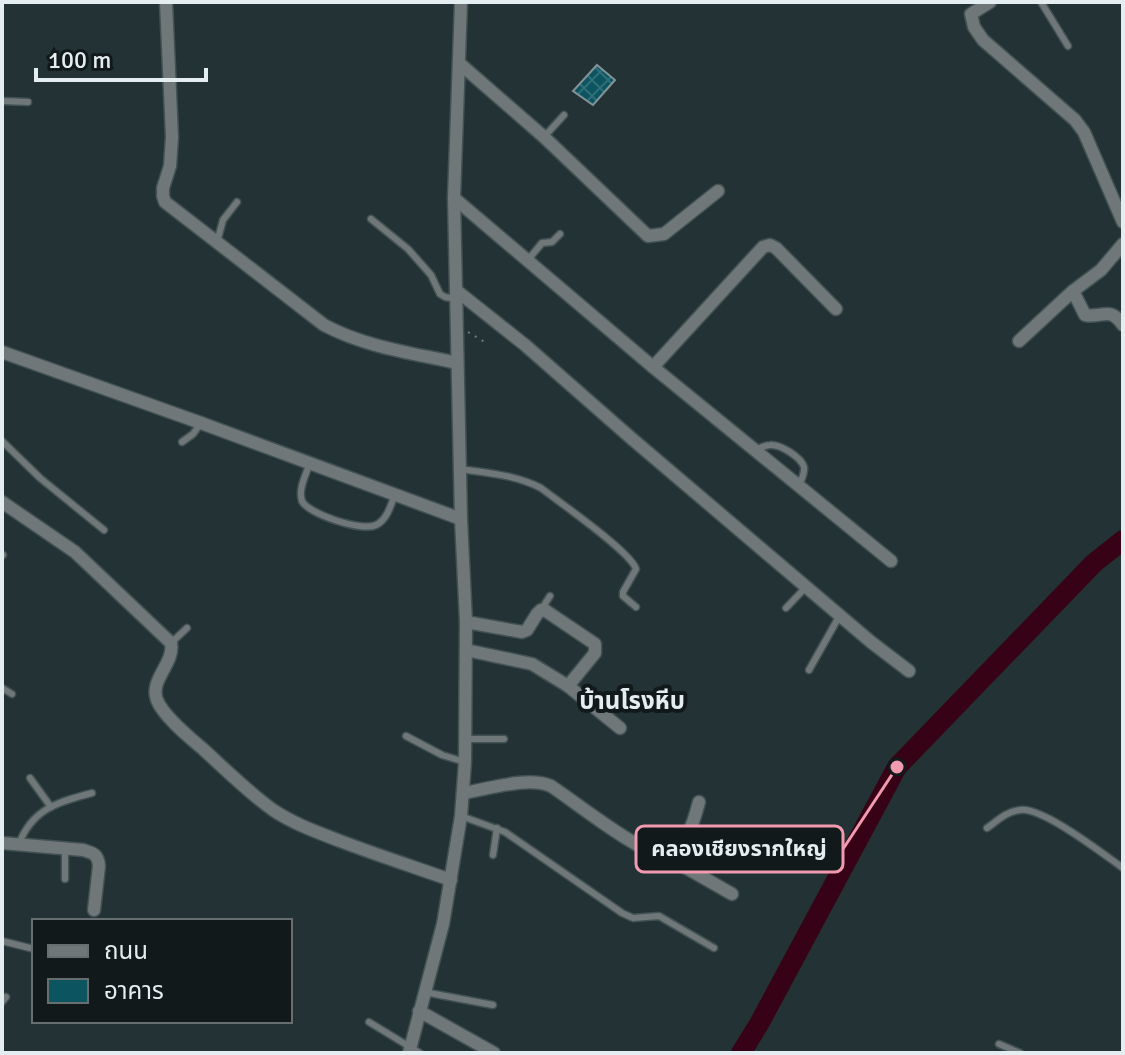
<svg xmlns="http://www.w3.org/2000/svg" width="1125" height="1055" viewBox="0 0 1125 1055" font-family="Signika,'Noto Sans Thai',sans-serif">
	<defs>
		<pattern id="building-cross-hatch" width="8" height="8" patternUnits="userSpaceOnUse" patternTransform="scale(2)"><rect width="8" height="8" fill="#0c5560"/><path d="M0 0l8 8M0 8l8-8" fill="none" stroke="#2f6e77"/></pattern>
	</defs>
	<rect width="100%" height="100%" fill="#233335"/>
	<g fill="none" stroke-linecap="round" stroke-linejoin="round">
		<path stroke="#370216" stroke-width="20" d="M741,1053l18,-29 138,-257 197,-204 29,-23"/>
	</g>
	<path fill="url(#building-cross-hatch)" stroke="#839498" stroke-width="2" d="M597,65l18,15 -22,25 -20,-14z"/>
	<g fill="none" stroke-linecap="round" stroke-linejoin="round">
		<g stroke="#425153" stroke-width="9">
			<g id="service">
				<path d="M1041,2l27,44"/>
				<path d="M2,101l26,1"/>
				<path d="M544,137l20,-22"/>
				<path d="M371,219l37,30 23,26 9,19 5,3 12,2"/>
				<path d="M217,242l6,-22 14,-18"/>
				<path d="M527,261l15,-18 10,-1 8,-8"/>
				<path d="M2,441l38,37 64,52"/>
				<path d="M182,442l11,-8 8,-11"/>
				<path d="M757,449c3,-1 10,-4 13,-4 10,-1 31,12 34,22 1,7 -3,14 -6,20"/>
				<path d="M309,465c-3,10 -11,24 -7,36 6,13 60,31 74,24 11,-5 15,-20 19,-31"/>
				<path d="M460,469c28,4 56,6 81,19 18,14 90,64 95,81l-13,23v4l13,11"/>
				<path d="M2,555h1"/>
				<path d="M786,608l20,-21"/>
				<path d="M541,610l9,-14"/>
				<path d="M171,643l16,-15"/>
				<path d="M809,670l31,-55"/>
				<path d="M2,688l10,6"/>
				<path d="M406,736l36,19 23,7"/>
				<path d="M466,739h38"/>
				<path d="M30,778l21,29"/>
				<path d="M461,816l44,16 117,81 11,5 26,-2 55,32"/>
				<path d="M987,828c10,-7 20,-17 33,-18 23,-3 83,44 103,58"/>
				<path d="M19,844c13,-35 39,-42 73,-51"/>
				<path d="M493,855l4,-27"/>
				<path d="M65,879v-31"/>
				<path d="M2,941l32,8"/>
				<path d="M424,992l69,13"/>
				<path d="M2,1002l4,-5"/>
				<path d="M369,1022l51,31"/>
				<path d="M999,1044l21,9"/>
			</g>
		</g>
		<g stroke="#425153" stroke-width="15">
			<g id="minor">
				<path d="M166,2l6,135 -2,29 -7,22v8l2,6 159,123c41,22 88,28 133,38"/>
				<path d="M990,2l-19,12 3,13 9,13 92,80 9,12 39,90"/>
				<path d="M459,63l85,74 104,99 16,-2 54,-43"/>
				<path d="M454,198l199,169 238,194"/>
				<path d="M457,291l68,54 106,93 240,204 38,29"/>
				<path d="M1073,291l12,24c18,3 25,-9 38,10"/>
				<path d="M1019,341l54,-50 28,-21 22,-26"/>
				<path d="M2,352l199,71 260,96"/>
				<path d="M653,367l110,-120 7,-2 6,3 60,61"/>
				<path d="M2,502l73,50 96,91c4,20 -22,37 -14,57 6,16 33,38 46,49 23,21 45,43 70,61 21,14 44,22 67,31 37,14 74,26 111,39"/>
				<path d="M466,622l56,10 5,-2 10,-16 4,-4 5,1 49,33v9l-27,33"/>
				<path d="M466,650l66,14 36,22 52,42"/>
				<path d="M463,793c27,-4 64,-17 88,-7 20,13 92,70 111,68 24,-2 32,-33 37,-52"/>
				<path d="M2,843l81,7c10,3 15,4 16,16l-5,44"/>
				<path d="M662,854l70,40"/>
				<path d="M419,1011l75,42"/>
				<path d="M409,1053l34,-129 18,-108 4,-54 1,-140 -5,-103 -7,-321 7,-196"/>
			</g>
		</g>
		<path stroke="#707d7f" stroke-width="2" stroke-dasharray="2 6" stroke-linecap="butt" d="M468,332l20,12"/>
		<use href="#service" stroke="#6f7778" stroke-width="6"/>
		<use href="#minor" stroke="#6f7778" stroke-width="12"/>
	</g>
	<g text-anchor="middle" stroke-width="8" stroke-linejoin="round" paint-order="stroke">
		<g font-size="24" font-weight="bold" fill="#e4edef" stroke="#12191a">
			<text x="632" y="709">บ้านโรงหีบ</text>
		</g>
	</g>
	<path fill="none" stroke="#f29ab0" stroke-width="3" d="M897 767L843 849"/>
	<circle fill="#f29ab0" stroke="#12191a" stroke-width="3" cx="897" cy="767" r="8"/>
	<rect fill="#12191a" stroke="#f29ab0" stroke-width="3" x="636" y="826" width="207" height="46" rx="8"/>
	<g font-size="22" text-anchor="middle" font-weight="bold" fill="#e4edef">
		<text x="739" y="856">คลองเชียงรากใหญ่</text>
	</g>
	<rect width="1125" height="1055" fill="none" stroke="#e4edef" stroke-width="8"/>
	<rect x="32" y="919" width="260" height="104" fill="#12191a" stroke="#666e6f" stroke-width="2"/>
	<rect x="48" y="945" width="40" height="12" fill="#6f7778" stroke="#666e6f" stroke-width="2"/>
	<text x="104" y="959" font-size="24" fill="#e4edef">ถนน</text>
	<rect x="48" y="979" width="40" height="24" fill="#0c5560" stroke="#666e6f" stroke-width="2"/>
	<text x="104" y="999" font-size="24" fill="#e4edef">อาคาร</text>
	<path d="M36 68v12h170v-12" fill="none" stroke="#e4edef" stroke-width="4"/>
	<text x="48" y="68" font-size="24" fill="#e4edef" stroke="#12191a" stroke-width="6" paint-order="stroke">100 m</text>
</svg>
